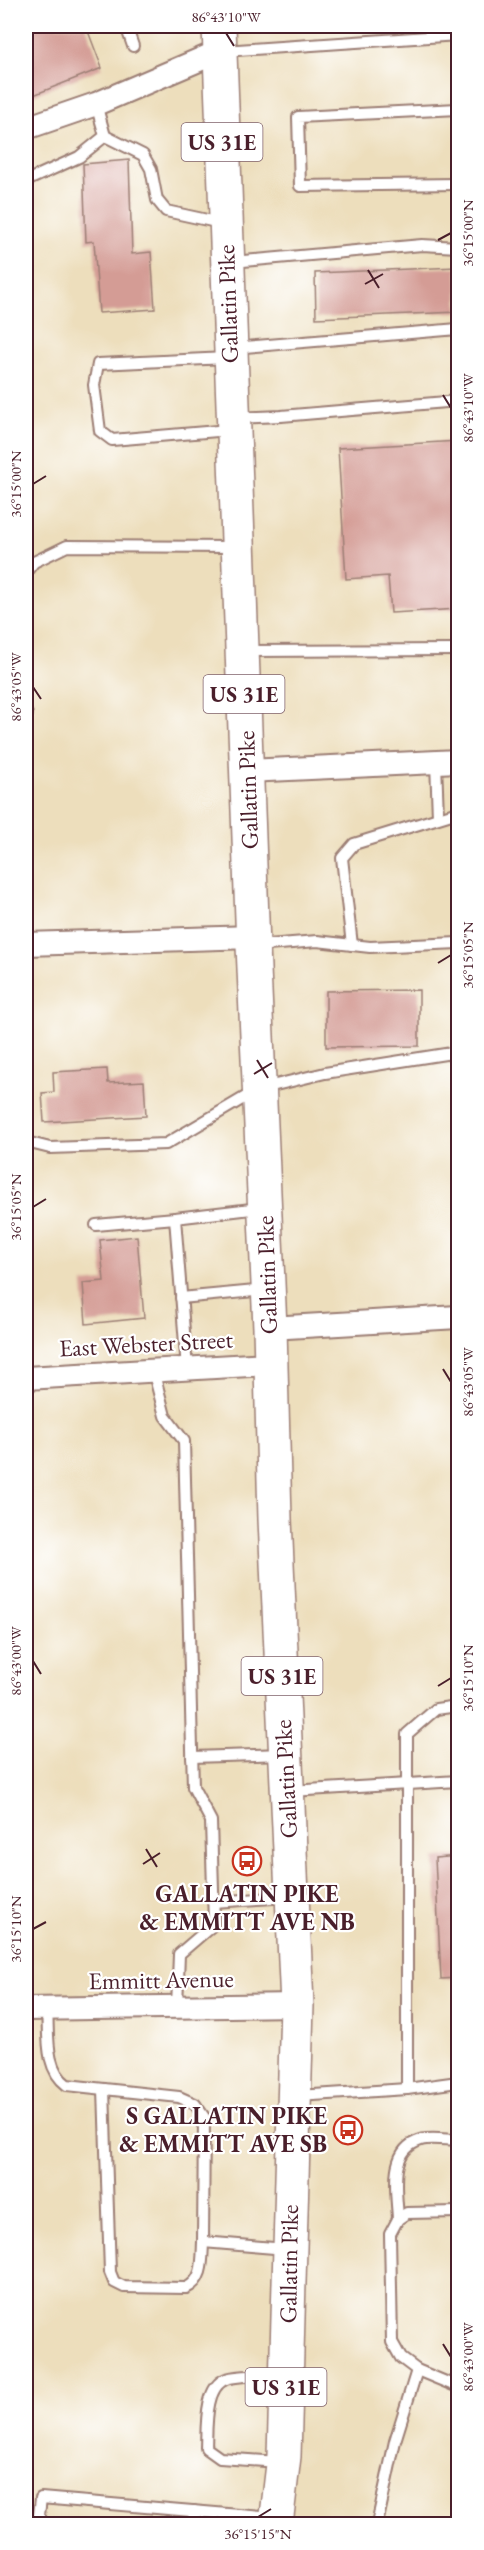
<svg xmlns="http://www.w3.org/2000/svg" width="484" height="2550" viewBox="0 0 484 2550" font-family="'EB Garamond',serif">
	<rect width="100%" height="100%" fill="#fff"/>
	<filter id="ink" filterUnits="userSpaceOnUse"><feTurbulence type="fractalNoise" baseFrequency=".0167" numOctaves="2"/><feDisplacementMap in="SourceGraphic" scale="12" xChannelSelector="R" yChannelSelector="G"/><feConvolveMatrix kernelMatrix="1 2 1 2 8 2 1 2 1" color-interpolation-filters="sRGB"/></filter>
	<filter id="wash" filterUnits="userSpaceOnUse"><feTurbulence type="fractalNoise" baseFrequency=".008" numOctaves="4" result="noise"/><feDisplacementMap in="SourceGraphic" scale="24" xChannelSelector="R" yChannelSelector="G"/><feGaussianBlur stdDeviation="1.35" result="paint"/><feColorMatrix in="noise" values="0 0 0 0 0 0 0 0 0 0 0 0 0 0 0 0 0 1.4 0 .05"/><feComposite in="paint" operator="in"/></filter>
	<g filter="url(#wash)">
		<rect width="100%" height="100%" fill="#eddebc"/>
		<g id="blocks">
			<g fill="#d49c95">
				<path d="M26,26h60l16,42 -76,30z"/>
				<path d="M129,160l3,94 19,-2 4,57 -56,4 -5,-72 -8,1 -3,-78z"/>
				<path d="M457,267l1,45 -142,6 -1,-45z"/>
				<path d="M459,441v168l-68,4 -3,-37 -42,3 -8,-131z"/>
				<path d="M419,990v56l-93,1v-56z"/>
				<path d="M107,1069l1,14 36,-2 2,35 -102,6 -2,-29 12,-1 -1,-20z"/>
				<path d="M137,1236l7,82 -58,6 -3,-41 21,-2 -4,-41z"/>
				<path d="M459,1856v122l-18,1 -6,-121z"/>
			</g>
		</g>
	</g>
	<g filter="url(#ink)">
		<use href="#blocks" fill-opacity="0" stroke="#9c7e74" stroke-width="1.5"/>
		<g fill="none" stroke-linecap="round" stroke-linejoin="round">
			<g stroke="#9c7e74" stroke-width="14">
				<g id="lane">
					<path d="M126,26l7,20"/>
					<path d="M223,51l235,-16"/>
					<path d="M458,109l-160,8 2,69 158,-2"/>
					<path d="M105,136l38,19 8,14 6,31 9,11 55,12"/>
					<path d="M26,181l53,-24 26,-21 -9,-32"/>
					<path d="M232,262l190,-17 36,2"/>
					<path d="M233,348l225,-19"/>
					<path d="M227,358l-129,6 -4,21 6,46 12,9 117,-10"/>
					<path d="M236,418l45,-2 177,-15"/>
					<path d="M26,572l8,-10 33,-16 168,1"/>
					<path d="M246,651l212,-1"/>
					<path d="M26,713l1,1"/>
					<path d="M436,762l2,55"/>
					<path d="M352,945l-10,-87 12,-14 104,-32"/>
					<path d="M255,946l62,-5 53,6 88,-4"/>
					<path d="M26,1142l24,6 116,-4 93,-55 66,-16 133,-21"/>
					<path d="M96,1225l79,-7"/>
					<path d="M181,1298l84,-8"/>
					<path d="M187,1369l-12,-151 85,-10"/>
					<path d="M153,1370l12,46 19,25 9,346 18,34 3,103 -35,30 -2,53"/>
					<path d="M192,1757l90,-3"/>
					<path d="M291,1791l167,-10"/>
					<path d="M213,1902l75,-5"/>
					<path d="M47,2008c2,27 -3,60 20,77l112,12 16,7 9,13 -1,125 83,7"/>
					<path d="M104,2089l6,183 4,10 10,5 62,1c18,-8 16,-28 17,-46"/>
					<path d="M407,2089v-355l29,-25 22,-3"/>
					<path d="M298,2096l109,-7 51,-7"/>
					<path d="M398,2219c-1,-26 -11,-69 23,-79 10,-3 26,0 37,0"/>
					<path d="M417,2370l-16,-12 -9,-16 -2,-108 8,-15 9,-6 51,-1"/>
					<path d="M279,2462l-59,-4 -14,-10c1,-19 -2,-61 20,-69 13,-5 42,-3 57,-4"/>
					<path d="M38,2524l3,-26 232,20"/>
					<path d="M193,2524l1,-13"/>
					<path d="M377,2524l18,-83 22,-71 41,17"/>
				</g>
			</g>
			<g stroke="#9c7e74" stroke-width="26">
				<g id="street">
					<path d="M26,128l70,-24 124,-53"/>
					<path d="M247,771l211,-10"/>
					<path d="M26,944l227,-7"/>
					<path d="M270,1328l188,-11"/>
					<path d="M26,1378l243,-14"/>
					<path d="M26,2009l271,-4"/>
				</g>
			</g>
			<g stroke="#9c7e74" stroke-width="36">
				<path id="primary" d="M219,26l34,920 17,382 5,191 22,486 -13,451 -8,68"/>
			</g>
			<use href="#lane" stroke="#fff" stroke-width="10"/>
			<use href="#street" stroke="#fff" stroke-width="22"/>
			<use href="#primary" stroke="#fff" stroke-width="33"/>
		</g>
	</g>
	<path fill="none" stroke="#4a1f2b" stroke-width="2" d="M226,33l8,13M438,240l13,-7M368,270l11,18M365,284l18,-10M443,395l8,13M33,484l13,-8M33,687l8,12M438,963l13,-8M257,1060l11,18M254,1074l18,-11M33,1207l13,-8M443,1369l8,13M33,1661l8,13M438,1686l13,-8M146,1849l11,18M143,1864l17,-11M33,1929l13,-7M443,2344l8,13M258,2517l13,-8"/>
	<defs>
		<g id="bus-ring" transform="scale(1.5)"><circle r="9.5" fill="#fff" stroke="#c8321e" stroke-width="1.5"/><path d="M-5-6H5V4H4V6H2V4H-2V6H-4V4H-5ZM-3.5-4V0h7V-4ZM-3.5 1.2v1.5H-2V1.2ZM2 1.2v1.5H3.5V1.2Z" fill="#c8321e"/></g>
	</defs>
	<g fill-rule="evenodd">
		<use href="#bus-ring" x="247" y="1861"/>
		<use href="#bus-ring" x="348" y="2130"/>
	</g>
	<g text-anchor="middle" stroke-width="4.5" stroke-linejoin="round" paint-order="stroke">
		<g fill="#fff" stroke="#80626b" stroke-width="1.5">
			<rect x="181.5" y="123" width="81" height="38" rx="4.5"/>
			<rect x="203.5" y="675" width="81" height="38" rx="4.5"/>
			<rect x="241.5" y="1657" width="81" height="38" rx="4.5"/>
			<rect x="245.5" y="2368" width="81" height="38" rx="4.5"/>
		</g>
		<g font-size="22" font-weight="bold" fill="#4a1f2b">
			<text x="222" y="150">US 31E</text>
			<text x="244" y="702">US 31E</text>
			<text x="282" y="1684">US 31E</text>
			<text x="286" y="2395">US 31E</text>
		</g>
		<g font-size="24" fill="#4a1f2b" stroke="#fff">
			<text transform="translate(228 304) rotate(-92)" y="8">Gallatin Pike</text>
			<text transform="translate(248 790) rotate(-92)" y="8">Gallatin Pike</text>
			<text transform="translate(267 1275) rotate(-92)" y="8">Gallatin Pike</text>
			<text transform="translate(146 1344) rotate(-3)" y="8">East Webster Street</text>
			<text transform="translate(286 1779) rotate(-93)" y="8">Gallatin Pike</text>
			<text transform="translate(161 1980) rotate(-1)" y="8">Emmitt Avenue</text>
			<text transform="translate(289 2264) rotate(-89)" y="8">Gallatin Pike</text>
		</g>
		<g font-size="24" font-weight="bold" fill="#4a1f2b" stroke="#fff">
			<text x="247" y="1902">GALLATIN PIKE<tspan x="247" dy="28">&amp; EMMITT AVE NB</tspan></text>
			<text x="327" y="2124" text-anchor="end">S GALLATIN PIKE<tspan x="327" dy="28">&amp; EMMITT AVE SB</tspan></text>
		</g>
	</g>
	<rect width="484" height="2550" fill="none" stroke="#fff" stroke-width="66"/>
	<rect x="33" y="33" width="418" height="2484" fill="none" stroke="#4a1f2b" stroke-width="2"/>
	<g font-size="15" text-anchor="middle" fill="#4a1f2b">
		<text x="226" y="22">86°43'10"W</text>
		<text transform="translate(468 233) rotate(-90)" y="5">36°15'00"N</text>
		<text transform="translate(468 408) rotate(-90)" y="5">86°43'10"W</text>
		<text transform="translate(16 484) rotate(-90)" y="5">36°15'00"N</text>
		<text transform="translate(16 687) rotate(-90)" y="5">86°43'05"W</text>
		<text transform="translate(468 955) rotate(-90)" y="5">36°15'05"N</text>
		<text transform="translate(16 1207) rotate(-90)" y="5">36°15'05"N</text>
		<text transform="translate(468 1382) rotate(-90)" y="5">86°43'05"W</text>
		<text transform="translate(16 1661) rotate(-90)" y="5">86°43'00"W</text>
		<text transform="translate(468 1678) rotate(-90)" y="5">36°15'10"N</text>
		<text transform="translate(16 1929) rotate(-90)" y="5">36°15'10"N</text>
		<text transform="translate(468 2357) rotate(-90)" y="5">86°43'00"W</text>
		<text x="258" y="2539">36°15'15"N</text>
	</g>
</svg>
